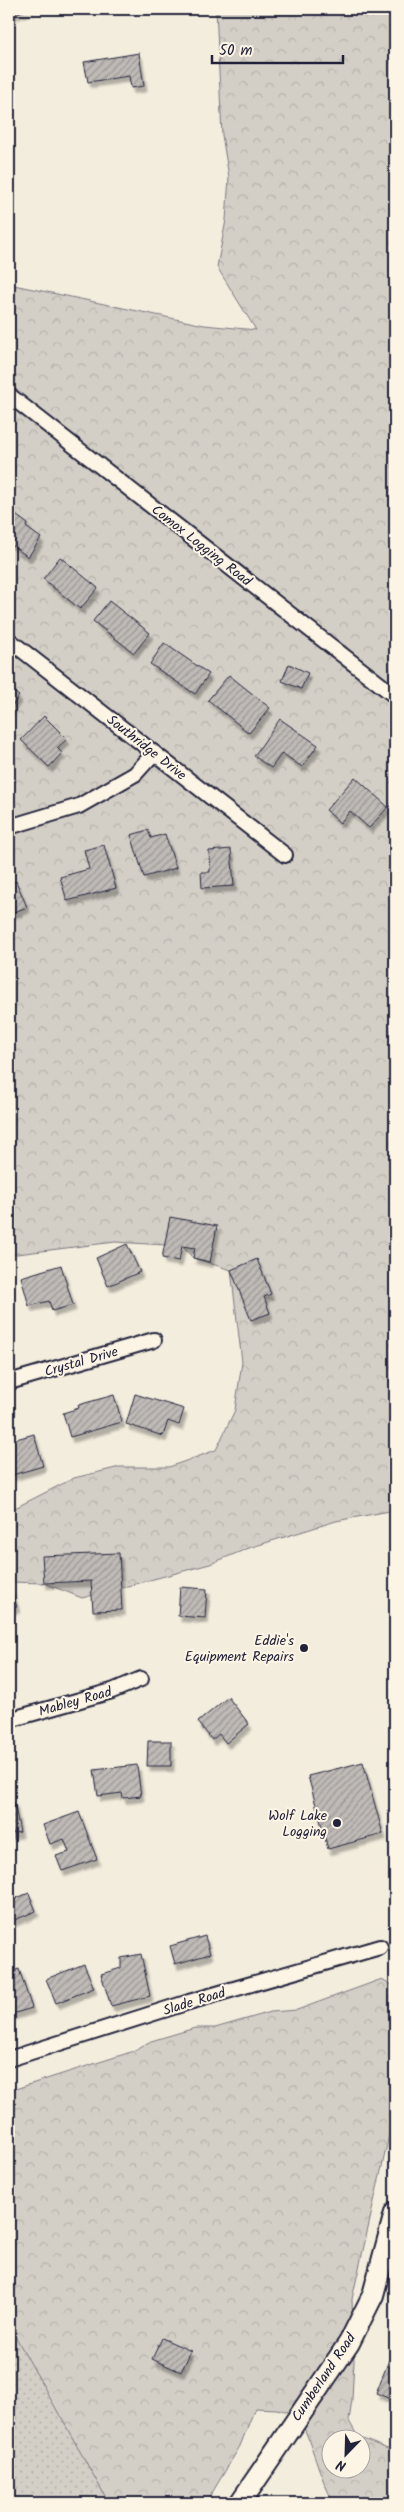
<svg xmlns="http://www.w3.org/2000/svg" width="404" height="2512" viewBox="0 0 404 2512" font-family="Kalam,sans-serif">
	<defs>
		<pattern id="forest-crowns" width="20" height="18" patternUnits="userSpaceOnUse" patternTransform="scale(1.25)"><rect width="20" height="18" fill="#d4cfc6"/><path d="M2 6a3 3 0 1 1 6 0M12 15a3 3 0 1 1 6 0" fill="none" stroke="#b6b1ab"/></pattern>
		<pattern id="park-dots" width="8" height="8" patternUnits="userSpaceOnUse" patternTransform="scale(1.25)"><rect width="8" height="8" fill="#d4cfc6"/><path d="M2 2h.1M6 6h.1" fill="none" stroke="#b6b1ab" stroke-width="1.8" stroke-linecap="round"/></pattern>
		<pattern id="building-hatch" width="6" height="6" patternUnits="userSpaceOnUse" patternTransform="scale(1.25)"><rect width="6" height="6" fill="#bfbab6"/><path d="M-1 1l2-2M0 6l6-6M5 7l2-2" fill="none" stroke="#9b9795"/></pattern>
		<filter id="shadow"><feDropShadow dx="3" dy="5.5" stdDeviation="1" flood-color="#0004"/></filter>
	</defs>
	<rect width="100%" height="100%" fill="#f3edde"/>
	<filter id="ink" filterUnits="userSpaceOnUse"><feTurbulence type="fractalNoise" baseFrequency=".02" numOctaves="2"/><feDisplacementMap in="SourceGraphic" scale="10" xChannelSelector="R" yChannelSelector="G"/><feConvolveMatrix kernelMatrix="1 2 1 2 8 2 1 2 1" color-interpolation-filters="sRGB"/></filter>
	<g filter="url(#ink)">
		<g fill="url(#forest-crowns)" stroke="#7b7880" fill-rule="evenodd">
			<path d="M216,9h179v1501l-59,11 -87,27 -39,16 -128,34 -38,-15 -35,-1v-71l65,-33 46,-11h49l47,-17 19,-40 7,-48 -11,-92 -38,-12 -11,-12 -67,-4 -106,13v-971l195,41 52,5 -39,-63 9,-47 3,-43 -7,-42z"/>
			<path d="M382,1979l13,8v122l-43,190 2,63 -2,37 -3,22 9,16 37,15v51h-61c-16,-28 -21,-59 -36,-88l-21,-6 -22,-1 -15,38 -34,57h-197v-412l122,-39 20,-11 44,-13h20l56,-16 26,-2zM332,2440h30v30h-30z"/>
		</g>
		<path fill="url(#park-dots)" stroke="#7b7880" d="M9,2325l100,178h-100z"/>
		<g fill="url(#building-hatch)" stroke="#22223b" filter="url(#shadow)">
			<path d="M9,9h22l-22,6z"/>
			<path d="M139,53l5,33 -13,2 -2,-12 -41,6 -4,-20z"/>
			<path d="M9,510l19,14 -2,3 15,11 -13,19 -19,-14z"/>
			<path d="M60,557l38,31 -18,21 -37,-30z"/>
			<path d="M109,601l41,32 -16,20 -41,-32z"/>
			<path d="M164,643l45,31 -14,20 -45,-30z"/>
			<path d="M289,664l19,9 -7,16 -19,-8z"/>
			<path d="M229,675l41,33 -21,25 -41,-33z"/>
			<path d="M9,688l10,8 -10,14z"/>
			<path d="M44,716l23,23 -10,9 5,5 -13,14 -28,-27z"/>
			<path d="M280,719l38,26 -16,22 -20,-14 -11,15 -17,-12z"/>
			<path d="M355,777l33,30 -19,21 -19,-17 -10,12 -14,-13z"/>
			<path d="M148,830l3,8 14,-4 11,34 -32,9 -13,-42z"/>
			<path d="M104,845l12,43 -49,13 -7,-24 29,-8 -5,-19z"/>
			<path d="M231,849l3,37 -32,2 -1,-16h9l-1,-21z"/>
			<path d="M16,881l11,26 -18,7v-30z"/>
			<path d="M170,1217l47,9 -7,36 -17,-4 2,-10 -13,-2 -3,15 -17,-3z"/>
			<path d="M127,1244l13,28 -32,14 -12,-28z"/>
			<path d="M257,1259l14,35 -7,3 6,16 -19,7 -20,-50z"/>
			<path d="M61,1265l12,40 -21,6 -3,-10 -20,5 -8,-29z"/>
			<path d="M135,1394l49,15 -5,16 -11,-4 -5,15 -37,-12z"/>
			<path d="M114,1395l8,27 -52,15 -7,-24 16,-5 -1,-3z"/>
			<path d="M34,1434l9,32 -31,9 -3,-12v-22z"/>
			<path d="M119,1553l3,57 -29,1 -2,-30 -47,2 -2,-27z"/>
			<path d="M9,1582l8,25 -8,2z"/>
			<path d="M180,1587l27,2 -2,29 -27,-2z"/>
			<path d="M228,1697l21,27 -23,19 -7,-9 -7,6 -14,-18z"/>
			<path d="M148,1741h23v25h-24z"/>
			<path d="M363,1762l20,72 -55,15 -20,-73z"/>
			<path d="M137,1765l4,31 -18,2 -1,-5 -24,3 -4,-26z"/>
			<path d="M14,1802l6,30 -11,2v-31z"/>
			<path d="M79,1812l18,47 -35,12 -6,-15 13,-4 -5,-13 -14,5 -7,-19z"/>
			<path d="M29,1893l7,18 -24,10 -3,-8v-12z"/>
			<path d="M205,1936l5,18 -35,10 -5,-18z"/>
			<path d="M141,1954l9,42 -39,10 -10,-32 20,-6v-10z"/>
			<path d="M84,1964l10,24 -38,15 -10,-24z"/>
			<path d="M19,1969l13,39 -23,7v-43z"/>
			<path d="M162,2338l29,13 -10,21 -29,-13z"/>
			<path d="M391,2355l4,2v44l-19,-8z"/>
		</g>
		<g fill="none" stroke-linecap="round" stroke-linejoin="round">
			<g stroke="#22223b" stroke-width="18">
				<g id="street">
					<path d="M9,395l386,301"/>
					<path d="M9,640l276,215"/>
					<path d="M9,827l70,-21 56,-32 19,-21"/>
					<path d="M9,1382l145,-42"/>
					<path d="M9,1720l103,-29 29,-12"/>
					<path d="M9,2059l180,-57 191,-55"/>
				</g>
			</g>
			<g stroke="#22223b" stroke-width="24">
				<path id="secondary" d="M240,2503l109,-160 24,-48 22,-82"/>
			</g>
			<use href="#street" stroke="#fcf5e5" stroke-width="14"/>
			<use href="#secondary" stroke="#fcf5e5" stroke-width="20"/>
		</g>
	</g>
	<g fill="#22223b" stroke="#fcf5e5" stroke-width="2">
		<circle cx="304" cy="1648" r="5"/>
		<circle cx="337" cy="1823" r="5"/>
	</g>
	<g text-anchor="middle" stroke-width="4" stroke-linejoin="round" paint-order="stroke">
		<g font-size="14" fill="#22223b" stroke="#fcf5e5">
			<text transform="translate(202 545) rotate(38)" y="5">Comox Logging Road</text>
			<text transform="translate(147 747) rotate(38)" y="5">Southridge Drive</text>
			<text transform="translate(81 1361) rotate(-16)" y="5">Crystal Drive</text>
			<text transform="translate(75 1701) rotate(-16)" y="5">Mabley Road</text>
			<text transform="translate(194 2001) rotate(-17)" y="5">Slade Road</text>
			<text transform="translate(323 2377) rotate(-56)" y="5">Cumberland Road</text>
		</g>
		<g font-size="14" fill="#22223b" stroke="#fcf5e5" text-anchor="end">
			<text x="294" y="1645">Eddie's<tspan x="294" dy="16">Equipment Repairs</tspan></text>
			<text x="327" y="1820">Wolf Lake<tspan x="327" dy="16">Logging</tspan></text>
		</g>
	</g>
	<rect width="404" height="2512" fill="none" stroke="#fcf5e5" stroke-width="30"/>
	<rect x="15" y="15" width="374" height="2482" fill="none" stroke="#22223b" stroke-width="2" filter="url(#ink)"/>
	<g transform="translate(346 2454) rotate(203)"><circle r="24" fill="#fcf5e5" stroke="#a5a1a1"/>
	<path d="M0-4L9 19L0 12L-9 19Z" fill="#22223b"/>
	<text y="-8" font-size="14" font-weight="bold" text-anchor="middle" fill="#22223b">N</text>
	</g>
	<path d="M212 55v8h131v-8" fill="none" stroke="#22223b" stroke-width="2.5"/>
	<text x="219" y="55" font-size="15" fill="#22223b" stroke="#fcf5e5" stroke-width="4" paint-order="stroke">50 m</text>
</svg>
